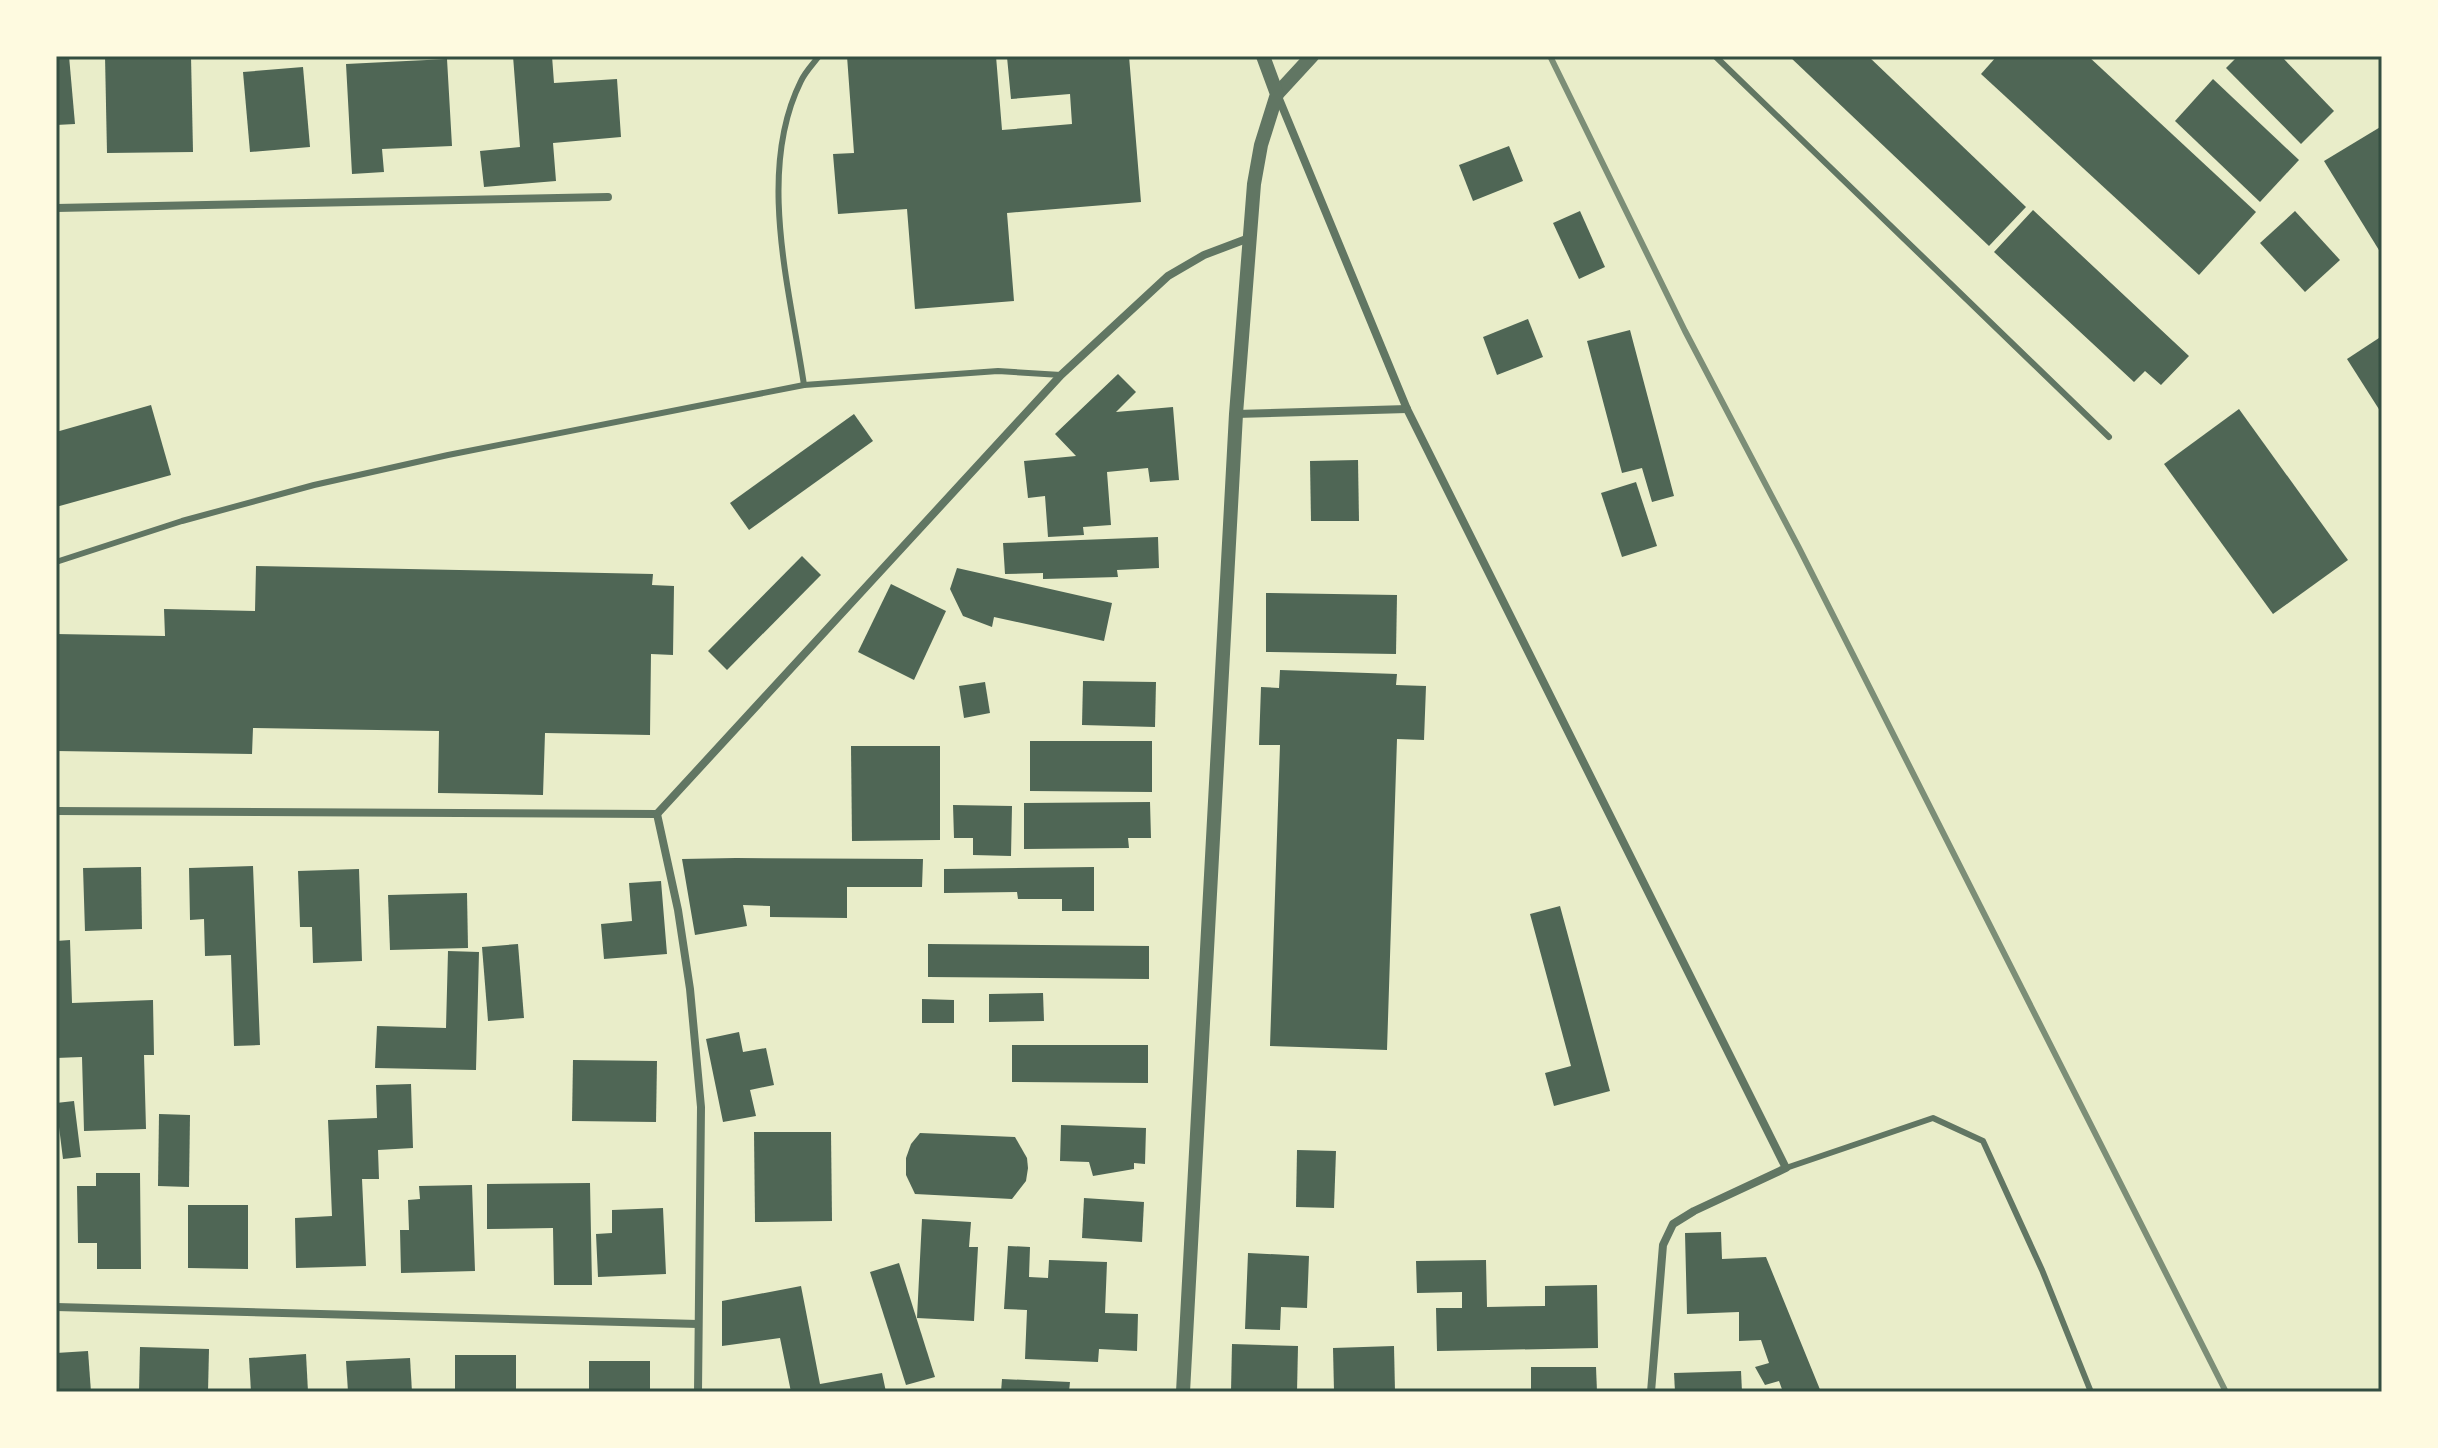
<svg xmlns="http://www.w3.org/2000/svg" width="2438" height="1448" viewBox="0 0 2438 1448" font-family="Ubuntu,sans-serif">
	<rect width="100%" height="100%" fill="#e9edc9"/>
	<g fill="#4f6655">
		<path d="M56,56h13l6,68 -19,1z"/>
		<path d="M105,56h86l2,96 -86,1z"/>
		<path d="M513,56h39l2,27 63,-4 4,58 -68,6 3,38 -72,6 -4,-36 40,-4z"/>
		<path d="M847,56h149l6,74 70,-6 -2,-30 -59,5 -4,-42 122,-1 12,146 -134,11 7,88 -99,8 -8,-100 -69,5 -5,-60 21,-1z"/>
		<path d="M1789,56h79l158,151 -37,39z"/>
		<path d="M1997,56h91l168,156 -57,63 -218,-201z"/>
		<path d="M2238,56h43l53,55 -33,33 -75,-76z"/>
		<path d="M447,59l5,87 -70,3 2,23 -32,2 -6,-110z"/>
		<path d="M303,67l7,80 -60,5 -7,-80z"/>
		<path d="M2213,79l86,81 -39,42 -85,-81z"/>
		<path d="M2382,126v129l-58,-94z"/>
		<path d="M1509,146l14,35 -50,20 -14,-36z"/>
		<path d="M2033,210l156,146 -28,29 -16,-14 -11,11 -140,-130z"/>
		<path d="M1580,211l25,56 -26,12 -26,-56z"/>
		<path d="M2295,211l45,49 -35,32 -45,-49z"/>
		<path d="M1528,319l15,38 -46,18 -14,-38z"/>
		<path d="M1630,330l44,166 -22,6 -10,-34 -20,5 -35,-132z"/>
		<path d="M2382,336v78l-35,-55z"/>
		<path d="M1118,374l18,18 -20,20 57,-5 6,73 -29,2 -2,-14 -41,4 4,53 -28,2 1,8 -36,2 -3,-41 -17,2 -4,-37 52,-5 -21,-22z"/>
		<path d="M151,405l20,70 -115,32v-75z"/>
		<path d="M2239,409l109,151 -75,54 -109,-150z"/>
		<path d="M854,414l19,27 -124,89 -19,-27z"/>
		<path d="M1358,460l1,61h-48l-1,-60z"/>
		<path d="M1636,482l21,64 -35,11 -21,-64z"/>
		<path d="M1158,537l1,31 -42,2 1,7 -75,2v-6l-38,1 -2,-31z"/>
		<path d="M802,556l19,19 -94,95 -19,-19z"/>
		<path d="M256,566l397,8 -1,11 22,1 -1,69 -22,-1 -1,81 -105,-2 -2,62 -105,-2 1,-62 -186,-3 -1,26 -196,-3v-117l109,2 -1,-27 91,2z"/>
		<path d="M957,568l155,35 -8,38 -110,-24 -2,10 -29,-11 -13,-27z"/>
		<path d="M891,584l55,27 -32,69 -56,-28z"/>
		<path d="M1266,593l131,2 -1,59 -130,-2z"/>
		<path d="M1280,670l117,4 -1,11 30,1 -2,54 -27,-1 -10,311 -117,-4 10,-301h-21l2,-58 18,1z"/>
		<path d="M1083,681l73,1 -1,45 -73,-2z"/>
		<path d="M985,682l5,31 -26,5 -5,-32z"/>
		<path d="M1030,741h122v51l-122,-1z"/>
		<path d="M851,746h89v94l-88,1z"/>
		<path d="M1150,802l1,36h-23l1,10 -105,1v-46z"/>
		<path d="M953,805l59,1 -1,50 -38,-1v-17h-19z"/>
		<path d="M736,858l187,1 -1,28h-75v31l-77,-1v-11l-27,-1 4,21 -52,9 -13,-76z"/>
		<path d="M253,866l7,179 -26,1 -3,-91 -26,1 -1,-37 -14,1 -1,-52z"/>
		<path d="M141,867l1,62 -57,2 -2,-63z"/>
		<path d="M1094,867v44h-32v-12h-44l-1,-7 -73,1v-24z"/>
		<path d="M359,869l3,92 -49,2 -1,-36h-12l-2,-56z"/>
		<path d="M661,881l6,73 -63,5 -3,-35 31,-3 -3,-38z"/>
		<path d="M467,893l1,55 -78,2 -2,-55z"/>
		<path d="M1560,906l50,185 -56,15 -9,-33 26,-7 -41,-152z"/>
		<path d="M70,940l2,63 81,-3 1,55h-10l2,74 -62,2 -2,-74 -26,1v-117z"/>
		<path d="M518,944l6,74 -36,3 -6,-74z"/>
		<path d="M928,944l221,2v33l-221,-2z"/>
		<path d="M448,951l31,1 -3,118 -101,-2 2,-42 69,2z"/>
		<path d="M1043,993l1,28 -55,1v-28z"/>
		<path d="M922,999l32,1v23h-32z"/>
		<path d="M739,1032l4,20 23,-4 8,37 -24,5 6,26 -33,6 -17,-83z"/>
		<path d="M1012,1045h136v38l-136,-1z"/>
		<path d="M573,1060l84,1 -1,61 -84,-1z"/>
		<path d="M411,1084l2,64 -35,2 1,29h-17l4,87 -70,2 -1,-50 37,-2 -4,-96 49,-2 -1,-33z"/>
		<path d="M74,1101l7,56 -18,2 -7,-56z"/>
		<path d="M159,1114l31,1 -1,72 -31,-1z"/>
		<path d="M1061,1125l85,3 -1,36 -11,-1v6l-41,7 -4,-14 -29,-1z"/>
		<path d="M754,1132h77l1,89 -77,1z"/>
		<path d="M920,1133l95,4 12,21 1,10 -2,13 -14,18 -97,-5 -9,-19v-17l5,-14z"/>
		<path d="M1297,1150l39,1 -2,57 -38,-1z"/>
		<path d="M96,1173h44l1,96h-44v-26h-19l-1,-57h19z"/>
		<path d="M590,1183l2,102h-38l-1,-57 -66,1v-45z"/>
		<path d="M472,1185l3,86 -74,2 -1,-43h9l-1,-30 12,-1 -1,-13z"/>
		<path d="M1084,1198l60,4 -2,40 -60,-4z"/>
		<path d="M188,1205h60v64l-60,-1z"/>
		<path d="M663,1208l3,66 -68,3 -2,-43 16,-1v-23z"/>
		<path d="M922,1219l49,3 -2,25h9l-4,74 -57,-3z"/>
		<path d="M1721,1232l1,27 44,-2 55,135h-38l-4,-11 -14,4 -10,-18 14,-4 -8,-23 -22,1v-29l-52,2 -2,-81z"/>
		<path d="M1008,1246l22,1 -1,30 19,1 1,-18 58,2 -2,51 33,1 -1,37 -38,-2 -1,13 -73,-3 2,-49 -23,-1z"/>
		<path d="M1248,1253l61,3 -2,52 -26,-1 -1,23 -35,-1z"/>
		<path d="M1486,1260l1,47 58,-1v-20l52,-1 1,63 -161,3 -1,-43h26v-16l-45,1 -1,-32z"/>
		<path d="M899,1263l36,114 -29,8 -36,-113z"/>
		<path d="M801,1286l19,98 62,-11 4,19h-95l-11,-54 -58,8v-45z"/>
		<path d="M1232,1344l66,2 -1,46h-66z"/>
		<path d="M1394,1346l1,46 -61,-1 -1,-43z"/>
		<path d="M140,1347l69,2 -1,43h-69z"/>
		<path d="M88,1351l3,41h-35v-39z"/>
		<path d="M306,1354l2,38h-57l-2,-34z"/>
		<rect x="455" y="1355" width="61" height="37"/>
		<path d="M410,1358l2,34h-64l-2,-31z"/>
		<rect x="589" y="1361" width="61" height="31"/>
		<path d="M1531,1367h65l1,25h-66z"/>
		<path d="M1741,1371l1,21h-67l-1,-19z"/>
		<path d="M1002,1379l68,3 -1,10h-68z"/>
	</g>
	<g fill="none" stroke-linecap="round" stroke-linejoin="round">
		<g stroke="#617663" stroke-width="6">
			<path d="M1715,56l394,381"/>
			<path d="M804,385c-14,-95 -48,-214 -3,-304 4,-9 12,-17 18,-25"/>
			<path d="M56,562l126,-41 132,-36 134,-30 356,-70 194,-14 63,4"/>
			<path d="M1786,1168l147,-50 50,23 59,129 49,122"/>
		</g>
		<g stroke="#617663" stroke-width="8">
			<path d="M1277,94l130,315 379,759 -92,43 -21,13 -10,21 -12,147"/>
			<path d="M56,208l552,-11"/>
			<path d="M1236,414l171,-5"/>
			<path d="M56,811l601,3 404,-439 107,-99 36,-21 45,-17"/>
			<path d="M657,814l21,96 12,79 11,118 -3,285"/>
			<path d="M56,1307l642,17"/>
		</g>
		<g stroke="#617663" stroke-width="14">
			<path d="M1277,94l35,-38"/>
			<path d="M1183,1392l53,-978 18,-230 7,-39 16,-51 -14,-38"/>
		</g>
		<path stroke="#7c8e77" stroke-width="6" d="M1550,56l135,275 114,217 427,844"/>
	</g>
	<rect width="2438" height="1448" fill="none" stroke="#fefae0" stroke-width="116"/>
	<rect x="58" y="58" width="2322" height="1332" fill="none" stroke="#344e41" stroke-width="3"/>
</svg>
